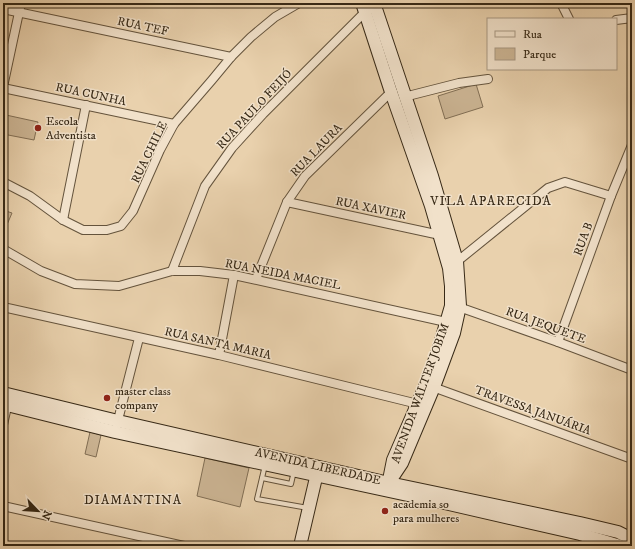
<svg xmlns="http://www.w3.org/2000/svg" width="635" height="549" viewBox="0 0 635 549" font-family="'IM FELL DW Pica',serif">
	<rect width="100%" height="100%" fill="#e9d1ad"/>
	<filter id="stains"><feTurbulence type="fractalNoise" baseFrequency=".005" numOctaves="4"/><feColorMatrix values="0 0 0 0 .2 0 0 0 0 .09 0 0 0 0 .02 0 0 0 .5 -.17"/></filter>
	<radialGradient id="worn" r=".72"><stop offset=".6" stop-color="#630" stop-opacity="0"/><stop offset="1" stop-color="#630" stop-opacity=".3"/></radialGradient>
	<g fill="#cbb493" stroke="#816e54">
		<path d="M476,84l7,23 -38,12 -7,-23z"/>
		<path d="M6,115l32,7 -4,18 -31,-6z"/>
		<path d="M3,210l9,3 -6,14 -3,-2z"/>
		<path d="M90,432l11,3 -5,22 -11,-3z"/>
		<path d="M205,458l44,10 -9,39 -43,-11z"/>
	</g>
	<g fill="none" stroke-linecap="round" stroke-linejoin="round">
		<g stroke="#64533c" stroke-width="6">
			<g id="lane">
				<path d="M265,465l-3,13 29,6 3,-13"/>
				<path d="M262,478l-5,21 51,9"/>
			</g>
		</g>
		<g stroke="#64533c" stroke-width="10">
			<g id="street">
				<path d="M561,3l8,16"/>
				<path d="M3,9l228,48"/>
				<path d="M616,20l16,-2"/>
				<path d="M3,87l18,-84"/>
				<path d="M3,88l171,36"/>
				<path d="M404,97l55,-14 29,-4"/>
				<path d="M3,182l27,14 33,24 20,10h24l14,-4 12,-15 27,-61 14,-26 38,-44 19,-23 20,-20 24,-20 24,-14"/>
				<path d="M287,202l153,33 3,-1"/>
				<path d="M63,220l23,-115"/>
				<path d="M3,249l38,22 34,13 44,2 53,-15h28l34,4 212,47"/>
				<path d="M454,264l94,-76 17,-6 46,14"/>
				<path d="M172,271l33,-85 27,-38 31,-34 104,-104"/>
				<path d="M256,279l31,-77 18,-26 86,-84"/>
				<path d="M456,306l102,36 74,28"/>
				<path d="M3,307l216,48 203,50"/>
				<path d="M558,342l53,-146 21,-51"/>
				<path d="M219,355l15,-80"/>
				<path d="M430,386l202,73"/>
				<path d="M117,424l22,-86"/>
				<path d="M3,425l5,-23"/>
				<path d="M3,506l181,40"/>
			</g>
		</g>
		<g stroke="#372916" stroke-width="14">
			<g id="secondary">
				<path d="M362,3l29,89 40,114 18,62 2,18v20l-13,45 -12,33 -33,76 -6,30"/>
				<path d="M374,3l58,173 25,85 3,45 -6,27 -20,54 -32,76 -10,15"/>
				<path d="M3,393l115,28 271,62 191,40 38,9 14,7"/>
				<path d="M3,404l112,28 325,70 140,32 40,12"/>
				<path d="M300,546l18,-77"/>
			</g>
		</g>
		<use href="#lane" stroke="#f1e1ca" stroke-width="4"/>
		<use href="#street" stroke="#f1e1ca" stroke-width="8"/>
		<use href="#secondary" stroke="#f1e1ca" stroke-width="12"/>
	</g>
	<g fill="#8f2418" stroke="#f1e1ca" stroke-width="1.5">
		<circle cx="38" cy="128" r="4"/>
		<circle cx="107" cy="398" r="4"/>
		<circle cx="385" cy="511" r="4"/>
	</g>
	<g text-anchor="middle" stroke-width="3" stroke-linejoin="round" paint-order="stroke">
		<g font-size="12" fill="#372916" stroke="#f1e1ca">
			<text transform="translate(143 26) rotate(12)" y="4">RUA TEF</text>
			<text transform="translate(91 94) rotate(12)" y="4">RUA CUNHA</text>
			<text transform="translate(254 109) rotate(-47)" y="4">RUA PAULO FEIJÓ</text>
			<text transform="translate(316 150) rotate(-46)" y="4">RUA LAURA</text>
			<text transform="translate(149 152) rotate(-64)" y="4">RUA CHILE</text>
			<text transform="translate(371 208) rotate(12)" y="4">RUA XAVIER</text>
			<text transform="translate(583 239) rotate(-70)" y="4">RUA B</text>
			<text transform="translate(283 274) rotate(11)" y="4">RUA NEIDA MACIEL</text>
			<text transform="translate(546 325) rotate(20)" y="4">RUA JEQUETE</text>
			<text transform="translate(218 343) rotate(13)" y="4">RUA SANTA MARIA</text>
			<text transform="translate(420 393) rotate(-70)" y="4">AVENIDA WALTER JOBIM</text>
			<text transform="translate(533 410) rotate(20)" y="4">TRAVESSA JANUÁRIA</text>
			<text transform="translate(318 466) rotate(13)" y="4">AVENIDA LIBERDADE</text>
		</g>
		<g font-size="12" fill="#372916" stroke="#f1e1ca" text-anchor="start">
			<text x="46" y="125">Escola<tspan x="46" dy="14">Adventista</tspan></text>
			<text x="115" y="395">master class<tspan x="115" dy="14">company</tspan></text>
			<text x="393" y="508">academia so<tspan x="393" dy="14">para mulheres</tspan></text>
		</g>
		<g font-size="13" letter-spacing="1" fill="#372916" stroke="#f1e1ca">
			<text x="491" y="205">VILA APARECIDA</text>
			<text x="133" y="504">DIAMANTINA</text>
		</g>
	</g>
	<rect width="635" height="549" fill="none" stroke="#e9d1ad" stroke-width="16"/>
	<rect x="4" y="4" width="627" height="541" fill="none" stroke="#372916" stroke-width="2"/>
	<rect x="8" y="8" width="619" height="533" fill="none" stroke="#372916"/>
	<rect x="487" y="18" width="130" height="52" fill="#f1e1ca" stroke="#a79782"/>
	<rect x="495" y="31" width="20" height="6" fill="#f1e1ca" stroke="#a79782"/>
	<text x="523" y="38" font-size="12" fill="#372916">Rua</text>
	<rect x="495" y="48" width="20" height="12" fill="#cbb493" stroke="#a79782"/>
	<text x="523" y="58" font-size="12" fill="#372916">Parque</text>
	<g transform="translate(38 511) rotate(115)" stroke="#f1e1ca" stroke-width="3" paint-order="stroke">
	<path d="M0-3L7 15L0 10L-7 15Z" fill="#372916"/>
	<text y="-6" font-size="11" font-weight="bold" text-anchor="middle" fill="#372916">N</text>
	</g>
	<rect width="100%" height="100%" filter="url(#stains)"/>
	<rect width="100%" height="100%" fill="url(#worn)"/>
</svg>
